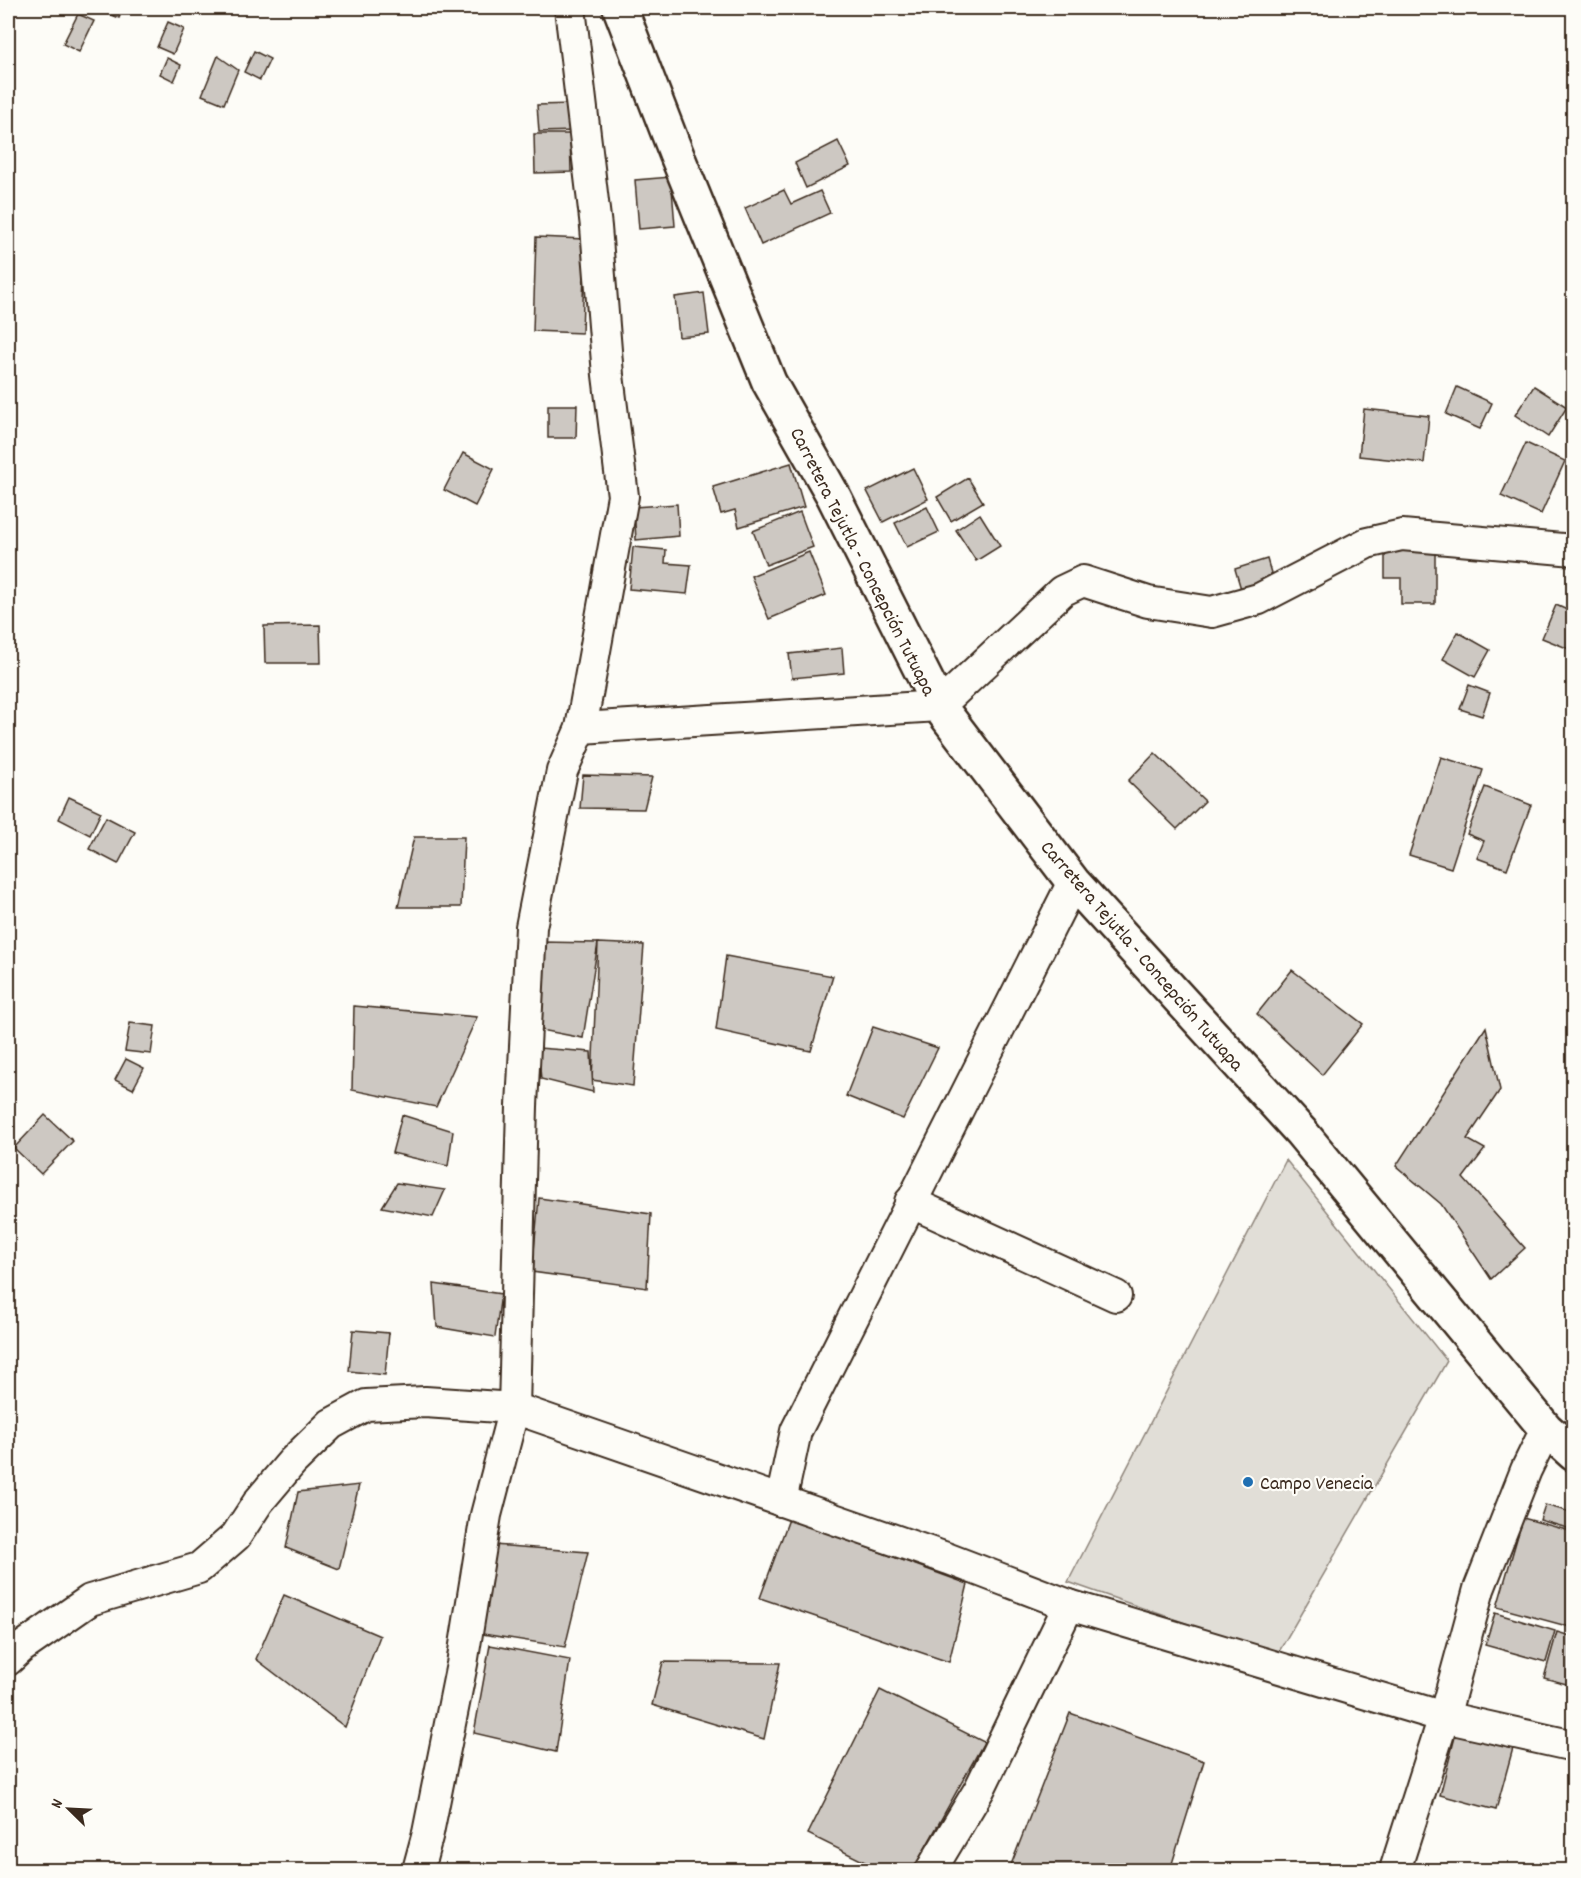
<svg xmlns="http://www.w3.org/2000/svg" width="1581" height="1878" viewBox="0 0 1581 1878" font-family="Dekko,sans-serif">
	<rect width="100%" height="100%" fill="#fdfcf7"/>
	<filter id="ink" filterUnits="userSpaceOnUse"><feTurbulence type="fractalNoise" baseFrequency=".0167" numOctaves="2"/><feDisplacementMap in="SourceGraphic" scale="12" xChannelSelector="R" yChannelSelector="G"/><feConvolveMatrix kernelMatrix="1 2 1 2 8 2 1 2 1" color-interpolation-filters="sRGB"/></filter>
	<g filter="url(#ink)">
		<path fill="#e1ded7" stroke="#8e847a" stroke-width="1.5" d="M1286,1160l161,201 -170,294 -209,-73z"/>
		<g fill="#cdc8c2" stroke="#3b2a1e" stroke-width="1.5">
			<path d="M107,8h16l-4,10 -14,-6z"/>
			<path d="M78,14l16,7 -15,31 -16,-8z"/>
			<path d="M168,22l16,7 -11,25 -16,-7z"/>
			<path d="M254,51l16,8 -10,21 -16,-8z"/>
			<path d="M218,56l20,14 -14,34 -22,-9z"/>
			<path d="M167,58l14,7 -7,16 -14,-7z"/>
			<path d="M573,104l2,27 -36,1 -2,-27z"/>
			<path d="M534,134h36l1,38 -36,1z"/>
			<path d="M838,141l12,25 -44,22 -11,-25z"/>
			<path d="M671,177l4,49 -36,3 -4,-49z"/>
			<path d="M784,190l7,14 29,-13 10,22 -69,32 -16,-37z"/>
			<path d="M536,237l49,2 -3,94 -49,-2z"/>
			<path d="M704,293l5,41 -30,3 -4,-40z"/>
			<path d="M1534,386l33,21 -19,30 -33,-22z"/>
			<path d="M1457,387l35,16 -12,26 -34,-15z"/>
			<path d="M548,405h29l-1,33h-28z"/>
			<path d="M1364,409l65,7 -5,47 -65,-7z"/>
			<path d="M1526,443l39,18 -24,53 -40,-18z"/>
			<path d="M463,453l31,16 -19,37 -31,-16z"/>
			<path d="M791,463l13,44 -65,20 -4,-17 -14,4 -8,-27z"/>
			<path d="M913,468l15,31 -45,23 -16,-31z"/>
			<path d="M968,478l15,24 -32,19 -14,-24z"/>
			<path d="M1569,478h5v23h-7z"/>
			<path d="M677,504l2,32 -43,4 -2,-33z"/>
			<path d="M927,507l12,25 -32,15 -12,-24z"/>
			<path d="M800,512l13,35 -47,18 -13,-34z"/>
			<path d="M980,514l20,32 -24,15 -20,-31z"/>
			<path d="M1435,541v63h-34v-26h-16v-36z"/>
			<path d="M633,547l33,3 -1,13 26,2 -4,29 -58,-5z"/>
			<path d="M809,552l17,43 -57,24 -18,-43z"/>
			<path d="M1267,559l6,21 -32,9 -6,-20z"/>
			<path d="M1556,605l18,8v38l-32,-13z"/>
			<path d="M320,625l1,38h-56l-1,-37z"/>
			<path d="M1458,632l32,18 -15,27 -32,-18z"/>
			<path d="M842,648l2,25 -52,5 -3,-24z"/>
			<path d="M1469,685l21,8 -8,23 -22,-7z"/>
			<path d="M1155,753l50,48 -28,28 -49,-48z"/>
			<path d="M1441,757l42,13 -32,98 -42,-13z"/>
			<path d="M583,775l69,2 -8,32 -64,-1z"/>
			<path d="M1485,787l46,18 -24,64 -30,-11 7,-17 -17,-7z"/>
			<path d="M69,797l32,15 -11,23 -31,-16z"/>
			<path d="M106,817l29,15 -17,32 -29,-15z"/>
			<path d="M414,837h50l-3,70h-63z"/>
			<path d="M541,942l57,1 -15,95 -47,-9z"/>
			<path d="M598,943l46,2 -11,141 -41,-6z"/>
			<path d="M726,956l107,20 -22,75 -95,-21z"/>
			<path d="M1292,970l71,54 -41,51 -65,-61z"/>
			<path d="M354,1006l123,11 -41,90 -84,-17z"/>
			<path d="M130,1023l25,3 -4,28 -26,-3z"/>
			<path d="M873,1027l65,21 -35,71 -57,-23z"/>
			<path d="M1486,1027l14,63 -33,49 18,10 -22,29 62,70 -34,31 -50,-75 -45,-38z"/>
			<path d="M538,1048l53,4 2,40 -52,-13z"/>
			<path d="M126,1059l18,9 -11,21 -18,-9z"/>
			<path d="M45,1115l28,26 -32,33 -27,-26z"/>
			<path d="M402,1115l51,16 -5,35 -56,-13z"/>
			<path d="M397,1183l48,7 -12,27 -51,-10z"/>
			<path d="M539,1198l112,16 -4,74 -115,-16z"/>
			<path d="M434,1284l67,10 -6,43 -58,-10z"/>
			<path d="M353,1330l36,3 -4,42 -36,-4z"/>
			<path d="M359,1485l-20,84 -53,-21 12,-56z"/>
			<path d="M1545,1505l29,8v17l-34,-10z"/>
			<path d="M1523,1518l51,14v96l-77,-21z"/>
			<path d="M789,1519l179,65 -19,78 -189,-64z"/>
			<path d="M493,1545l95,7 -23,95 -82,-13z"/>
			<path d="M284,1595l96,41 -35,91 -89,-68z"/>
			<path d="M1495,1613l60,18 -9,31 -61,-17z"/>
			<path d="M1557,1632l17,5v49l-30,-8z"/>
			<path d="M490,1645l80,15 -14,92 -82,-19z"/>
			<path d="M663,1662l117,1 -16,76 -112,-34z"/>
			<path d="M880,1690l104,52 -71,128h-32l-73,-36z"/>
			<path d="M1070,1713l134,48 -34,109h-161z"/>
			<path d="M1456,1733l57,15 -17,62 -56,-15z"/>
		</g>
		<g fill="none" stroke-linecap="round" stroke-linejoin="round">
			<g stroke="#3b2a1e" stroke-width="34">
				<g id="street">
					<path d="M581,728l358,-22 123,-115 21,-10 65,21 64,10 47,-13 108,-56 35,-8 172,15"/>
					<path d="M910,1202l206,94"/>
					<path d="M781,1501l15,-70 277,-549"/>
					<path d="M8,1660l13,-12 69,-48 109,-32 37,-32 23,-35 33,-39 39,-38 35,-19 59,-3 89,6 435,151 120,46 375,112 130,29"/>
					<path d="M418,1870l10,-37 34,-169 24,-149 28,-107 8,-302 9,-179 31,-156 19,-43 42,-232 -15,-121 -12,-148 -26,-219"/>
					<path d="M931,1870l48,-80 90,-185"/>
					<path d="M1395,1870l49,-153 35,-128 47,-119 20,-41"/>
				</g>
			</g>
			<g stroke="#3b2a1e" stroke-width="38">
				<path id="secondary" d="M620,8l56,145 93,229 65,115 105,209 134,176 228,250 245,297 28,25"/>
			</g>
			<use href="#street" stroke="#fdfcf7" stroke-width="30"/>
			<use href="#secondary" stroke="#fdfcf7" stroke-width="33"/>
		</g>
	</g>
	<circle fill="#1f6fb2" stroke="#fdfcf7" stroke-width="2" cx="1248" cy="1482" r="6"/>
	<g text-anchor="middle" stroke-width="4.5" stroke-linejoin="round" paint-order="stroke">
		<g font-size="20" fill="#3b2a1e" stroke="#fdfcf7">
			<text transform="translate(864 561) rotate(63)" y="7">Carretera Tejutla - Concepción Tutuapa</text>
			<text transform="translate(1143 955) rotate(49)" y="7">Carretera Tejutla - Concepción Tutuapa</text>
		</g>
		<g font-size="20" fill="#3b2a1e" stroke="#fdfcf7" text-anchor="start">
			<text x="1260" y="1489">Campo Venecia</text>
		</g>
	</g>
	<rect width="1581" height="1878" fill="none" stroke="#fdfcf7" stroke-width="30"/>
	<rect x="15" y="15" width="1551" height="1848" fill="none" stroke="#3b2a1e" stroke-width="2" filter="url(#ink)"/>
	<g transform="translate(69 1809) rotate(294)" stroke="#fdfcf7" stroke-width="4.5" paint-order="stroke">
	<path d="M0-4.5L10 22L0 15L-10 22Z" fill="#3b2a1e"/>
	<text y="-9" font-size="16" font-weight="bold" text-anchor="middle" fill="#3b2a1e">N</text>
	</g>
</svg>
